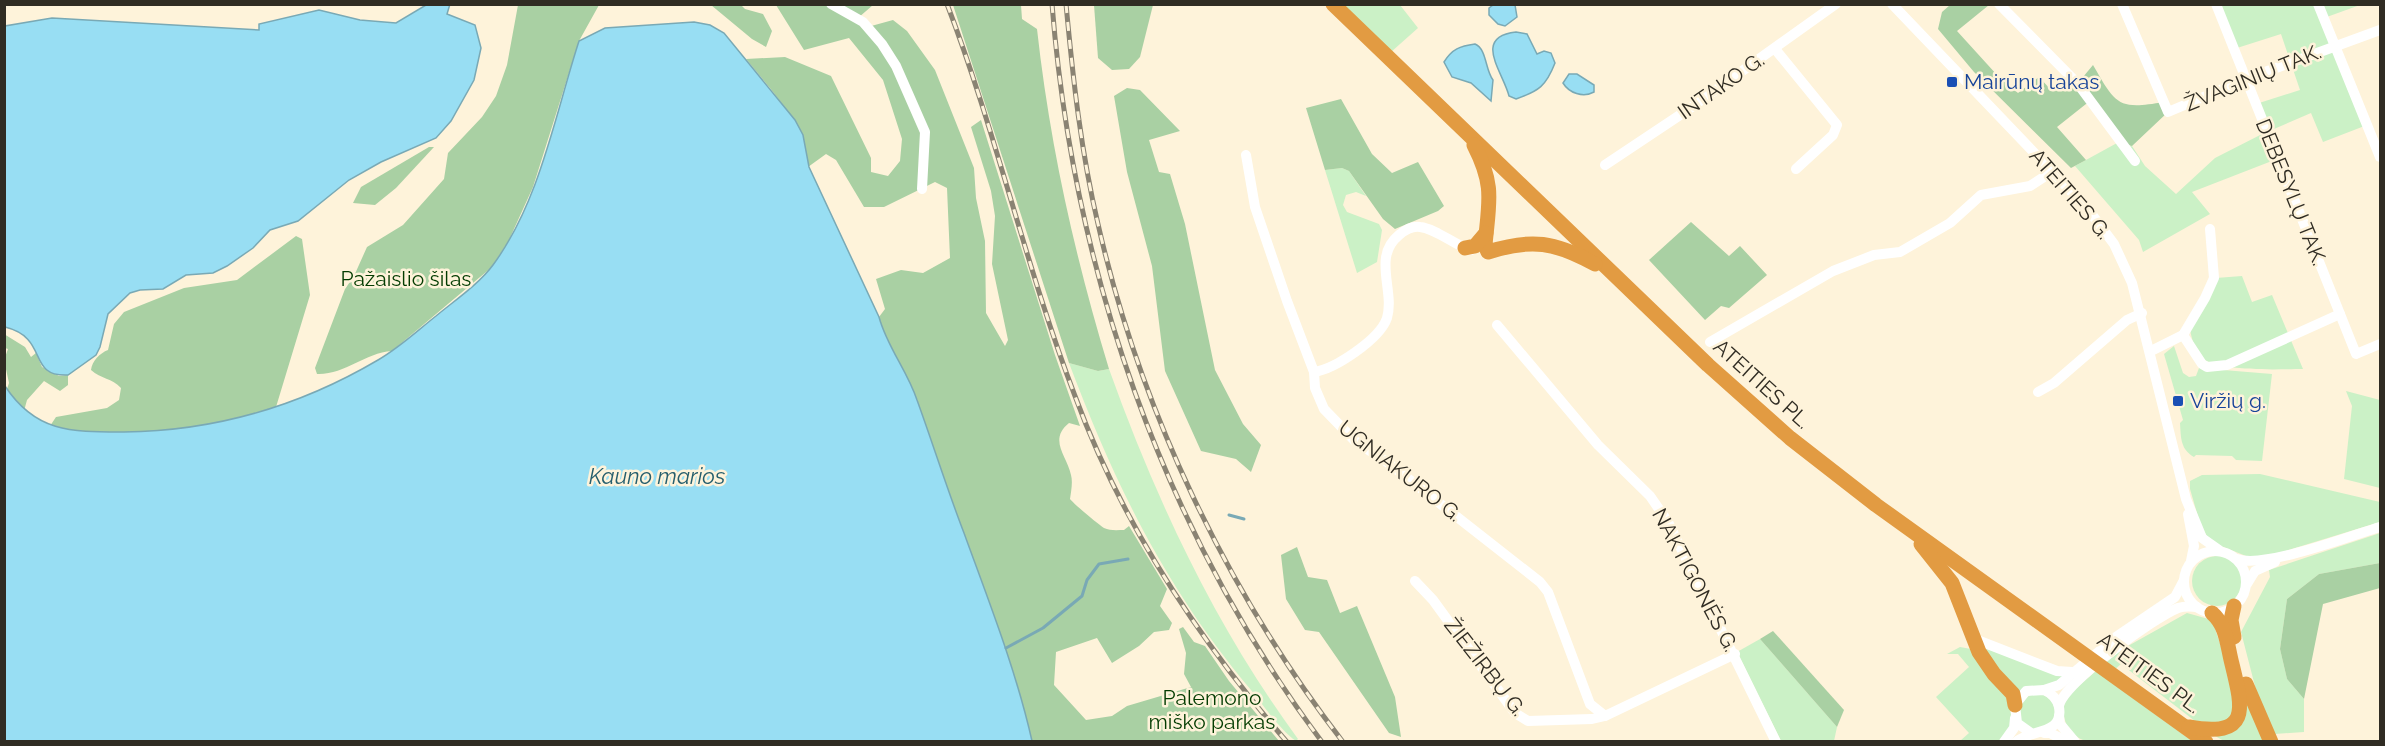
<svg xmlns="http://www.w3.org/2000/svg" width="2385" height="746" viewBox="0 0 2385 746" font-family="Raleway,sans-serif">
	<rect width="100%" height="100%" fill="#fef3da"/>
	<g fill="#cbf1c6">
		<path d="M1343,5h57l18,23 -27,24z"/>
		<path d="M2221,5h139l-36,13 43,107 -44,17 -12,-29 -44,19 10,27 -85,33 18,22 -67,38 -4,-12 -64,-74 42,-23 15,3 13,20 31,28 39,-36 51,-26 -10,-28 44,-14 -19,-56 -44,14z"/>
		<path d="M1342,168l7,3 17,25 -10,-4 -10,3 -3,10 4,7 32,12 3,6 -5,32 -20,11 -32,-103z"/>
		<path d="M2242,276l10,26 20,-7 31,74c-21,0 -91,4 -104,-14 -4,-6 -8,-18 -9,-26l26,-51z"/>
		<path d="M2174,346l9,27 6,4 7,-1 3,-8 73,6 -10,87 -26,-1 -4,-4 -36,-1 -2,2c-14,-8 -13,-20 -14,-34l3,-3 -19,-66z"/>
		<path d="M1069,363l29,8 11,-2c47,131 106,257 189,370l-2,2c-17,-12 -32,-35 -45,-51 -85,-101 -136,-205 -182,-327z"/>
		<path d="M2346,391l34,9v88l-36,-9 8,-73z"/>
		<path d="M2260,474l120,28v20l-124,38 -45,-18 -10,-15 -11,-38v-8l12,-6z"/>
		<path d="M2380,533v30l-61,11 -32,25 -7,50 7,30 17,20v33l-29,2 -19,-44 -15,-58 29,-55 -1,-7z"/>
		<circle cx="2217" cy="581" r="25"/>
		<path d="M2187,613l25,7 27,79 -13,25 -31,-3 -74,-57 -16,14 87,63c-18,0 -99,4 -109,-1 -18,-8 -23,-26 -17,-43l53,-46z"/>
		<path d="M1760,639l77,88 -3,14h-53l-44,-89z"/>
		<path d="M1979,646l84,30 -2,4 -42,14z"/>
		<path d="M1960,647l11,2 38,46 3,30 -12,16h-40l9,-8 -33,-36 33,-30 -11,-13h-11z"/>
		<circle cx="2037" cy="712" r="18"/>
		<path d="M2247,704l20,37h-43l-9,-5z"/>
	</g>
	<g fill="#a9d0a3">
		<path d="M518,5h81l-20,36 -46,146 -24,53 -17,27 -100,84c-28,2 -47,24 -75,23l-2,-6 30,-79 9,-13 13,-29 36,-22 41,-46 4,-26 34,-36 14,-21 11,-31z"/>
		<path d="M711,5h30l4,4 18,5 9,17 -6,16 -14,-8z"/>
		<path d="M776,5h97l-15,13 6,10 29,-8 14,11 28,39 39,98 2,30 9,43 1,72 19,33 3,-6 -16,-76 3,-48 -4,-25 -20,-64 10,-7 74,235 25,71 -11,-3c-21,17 -2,33 2,52 2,7 0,17 -1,24 5,6 28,25 34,29 6,3 14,2 20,2l5,-4 38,63 -7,17 12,17 -3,7 -15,2 -15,14 -27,17 -15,-25 -41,14 -2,33 32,35 26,-4 15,-10 64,-19 -7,-13 2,-21 -7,-24 4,-2 11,15 11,4 24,35 50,60h-247c-16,-71 -43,-139 -68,-208 -17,-44 -31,-89 -47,-133 -10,-30 -30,-53 -38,-83l6,-8 -9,-30 25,-9 22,3 27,-15 -3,-70 -12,-6 -51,25h-20l-28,-47 -10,-6 -18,13c-6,-47 -34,-73 -62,-108l39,-2 46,19 40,82v14l17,4 12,-15 2,-22 -19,-59 -34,-42 -45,12z"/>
		<path d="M953,5h68l1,14 15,10c13,117 38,228 72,340l-11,2 -29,-8z"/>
		<path d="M1094,5h59l-13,52 -11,12 -17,1 -14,-12z"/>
		<path d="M1950,5h39l-32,26 40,44 21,18 21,-16 13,14 17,-18 9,10 15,-18c23,40 25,45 71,37l4,10 -36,34 -8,-2 -30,-40h-8l-29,23 29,33 -15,8 -97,-96 -36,-43 4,-17z"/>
		<path d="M1127,88l13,2 40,41 -31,9 10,32 11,2 15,50 30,146 28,54 18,21 -10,27 -15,-13 -35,-8 -36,-80 -13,-105 -25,-94 -13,-76z"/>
		<path d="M1341,99l31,55 20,19 26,-11 26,44 -6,5 -43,18 -12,-10 -34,-48 -7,-3 -17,2 -19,-62z"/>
		<path d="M429,147h5l-38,41 -21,17 -22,-2 8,-16z"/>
		<path d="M1691,222l38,34 11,-10 27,29 -38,33 -8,-2 -16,14 -56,-60z"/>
		<path d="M296,236l6,3 8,56 -34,112c-66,26 -157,35 -226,19l6,-9 51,-9 12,-8 2,-12c-9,-10 -20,-9 -30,-18 1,-9 9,-17 17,-20l6,-26 10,-12 60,-24 53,-8z"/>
		<path d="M4,334l21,13 6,10 5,-4 6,14 17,9 9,-1v10l-8,6 -16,-10 -17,19 -3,11 -17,-22 2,-6 -5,-23 4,-11 -3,-1z"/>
		<path d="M1297,547l11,30 19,3 13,33 17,-7 38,91 6,40 -12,-4 -70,-101 -14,-2 -19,-31 -5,-44z"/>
		<path d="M2380,563v25l-57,16 -19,95 -17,-20 -7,-30 7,-50 32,-25z"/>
		<path d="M1773,631l71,79 -7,17 -77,-88z"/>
	</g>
	<g fill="#98def3" stroke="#79a9b5" stroke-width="1.5">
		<path d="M450,4l-3,10 28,11 6,23 -7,32 -23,41 -15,17 -55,24 -32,18 -51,41 -28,9 -17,18 -26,18 -14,7 -27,2 -23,14 -23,1 -10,3 -22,21 -8,33 -4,8 -28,20c-42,2 -18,-37 -63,-48v-301l47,-8 207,12v-6l60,-14 41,10 36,3 30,-18z"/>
		<path d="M1493,5h22l2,12 -12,9 -7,-2 -9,-9v-7z"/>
		<path d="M694,22l16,3 14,8 71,87 8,15 6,32 70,150c8,30 28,53 38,83 16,44 30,89 47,133 25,69 52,137 68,208h-1027v-355c31,47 67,46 119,46 90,-1 176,-26 254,-72 21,-12 39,-29 58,-44 18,-15 43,-32 57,-51 47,-64 62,-150 86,-224l26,-13z"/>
		<path d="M1516,32l11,2 10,20 7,-3 7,2 4,10c-9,23 -16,28 -39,36l-7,-3c-6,-24 -37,-59 7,-64z"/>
		<path d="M1475,44c12,5 10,26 18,36l-2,21 -20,-18 -19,-6 -8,-15c8,-13 16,-16 31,-18z"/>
		<path d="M1569,74h8l17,11v7c-11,6 -25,1 -31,-9z"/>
	</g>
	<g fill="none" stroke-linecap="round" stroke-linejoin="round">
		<g stroke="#79a9b5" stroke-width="3">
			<path d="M1229,515l15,4"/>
			<path d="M1006,648l37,-20 39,-32 5,-16 12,-16 29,-5"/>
		</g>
		<g stroke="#fff" stroke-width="10">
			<path d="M831,4l32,18 19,22 14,22 29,66 -3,57"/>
			<path d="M1892,4l195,204 27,36 18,39 54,216 16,39 17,12"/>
			<path d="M1999,4l79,80 57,77"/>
			<path d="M2122,4l46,108 78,-33 134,-49"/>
			<path d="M2216,4l140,350 24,-10"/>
			<path d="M2318,4l62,153"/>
			<path d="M1775,49l62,76 -4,10 -37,34"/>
			<path d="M1246,155l9,52 32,94 27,71 1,16 9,21 31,32 32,21 153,120 8,10 42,112 15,12"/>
			<path d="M1605,165l84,-56 147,-105"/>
			<path d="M1497,325l101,120 52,51 18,26 108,220"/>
			<path d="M2183,335l19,29 5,3 20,-2 113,-51"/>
			<path d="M1710,342l123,-71 41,-16 26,-3 50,-29 31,-28 49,-9 23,-15"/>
			<path d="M2151,351l32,-16 22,-37 9,-20 -4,-49"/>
			<path d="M1314,372c21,-3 66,-33 73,-54 8,-28 -15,-61 12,-83 6,-5 14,-9 21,-8 17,2 34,18 51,23"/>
			<path d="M2038,392l16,-9 73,-63 15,-7"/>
			<path d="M2188,514l6,32 -3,15"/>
			<circle cx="2215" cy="582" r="31"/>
			<path d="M2237,559c27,10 113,-23 143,-32"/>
			<path d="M1415,581l18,19 82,113 13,8 64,-2 13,-3 130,-62"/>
			<path d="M2247,584l8,-13 20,-9"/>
			<path d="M1972,638l85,33 15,1"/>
			<path d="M2044,690l15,-5 57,-48 59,-40 9,-17"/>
			<path d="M2059,706c4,-23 96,-89 119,-98 6,-2 12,-2 19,-1"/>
			<path d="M2059,716l1,8 15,18"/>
			<path d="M2044,733h6l18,9"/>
			<path d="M2004,742l10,-14 1,-10"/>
			<path d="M2016,742c13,-13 48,-6 43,-35 -2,-8 -8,-14 -15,-17l-18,1 -11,14 2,18 14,10"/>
		</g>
		<g stroke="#e29b42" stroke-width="15">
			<path d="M1333,4l375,361 82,73 86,67 330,237"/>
			<path d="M1474,145c21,41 15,56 11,100l3,7c44,-14 67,-10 107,12"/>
			<path d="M1465,248l10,-2 11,-13"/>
			<path d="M1921,544l31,39 27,69 15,22 19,20 2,11"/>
			<path d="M2234,637l-3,-17 3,-14"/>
			<path d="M2246,684l25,58"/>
			<path d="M2189,727c62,11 54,-18 43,-63 -5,-19 -5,-38 -20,-51"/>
		</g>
		<g stroke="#8a8373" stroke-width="5">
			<g id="rail">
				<path d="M947,4c49,128 79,264 128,392 47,128 123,243 212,346"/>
				<path d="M1052,4c21,265 110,524 270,738"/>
				<path d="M1066,4c7,75 15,148 32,220 42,185 129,368 245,518"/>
			</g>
		</g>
		<use href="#rail" stroke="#fef3da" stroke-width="3" stroke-dasharray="9" stroke-linecap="butt"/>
	</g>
	<g fill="#1a4fb4" stroke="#fef3da" stroke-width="2">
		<rect x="1946" y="76" width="12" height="12" rx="3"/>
		<rect x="2172" y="395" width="12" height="12" rx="3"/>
	</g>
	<g text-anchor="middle" stroke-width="5" stroke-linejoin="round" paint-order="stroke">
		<g font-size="21" fill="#302c23" stroke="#fef3da">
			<text transform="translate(2253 78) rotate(-22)" y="7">ŽVAGINIŲ TAK.</text>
			<text transform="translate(1721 86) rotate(-35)" y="7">INTAKO G.</text>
			<text transform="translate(2291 192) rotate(68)" y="7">DEBESYLŲ TAK.</text>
			<text transform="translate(2070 194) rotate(49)" y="7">ATEITIES G.</text>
			<text transform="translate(1762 384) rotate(42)" y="7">ATEITIES PL.</text>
			<text transform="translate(1400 471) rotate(38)" y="7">UGNIAKURO G.</text>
			<text transform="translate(1695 580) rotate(62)" y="7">NAKTIGONĖS G.</text>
			<text transform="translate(1485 667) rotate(52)" y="7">ŽIEŽIRBŲ G.</text>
			<text transform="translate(2149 673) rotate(36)" y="7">ATEITIES PL.</text>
		</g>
		<g font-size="21" fill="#164399" stroke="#fef3da" text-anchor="start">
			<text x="1964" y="89">Mairūnų takas</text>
			<text x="2190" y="408">Viržių g.</text>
		</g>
		<g font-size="21" fill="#033c00" stroke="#fef3da">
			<text x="406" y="286">Pažaislio šilas</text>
			<text x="1212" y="705">Palemono<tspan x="1212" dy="24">miško parkas</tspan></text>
		</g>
		<g font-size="22" font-style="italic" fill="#255e6d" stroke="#fef3da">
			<text x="657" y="484">Kauno marios</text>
		</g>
	</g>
	<rect width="2385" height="746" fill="none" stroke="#302c23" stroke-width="12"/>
</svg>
